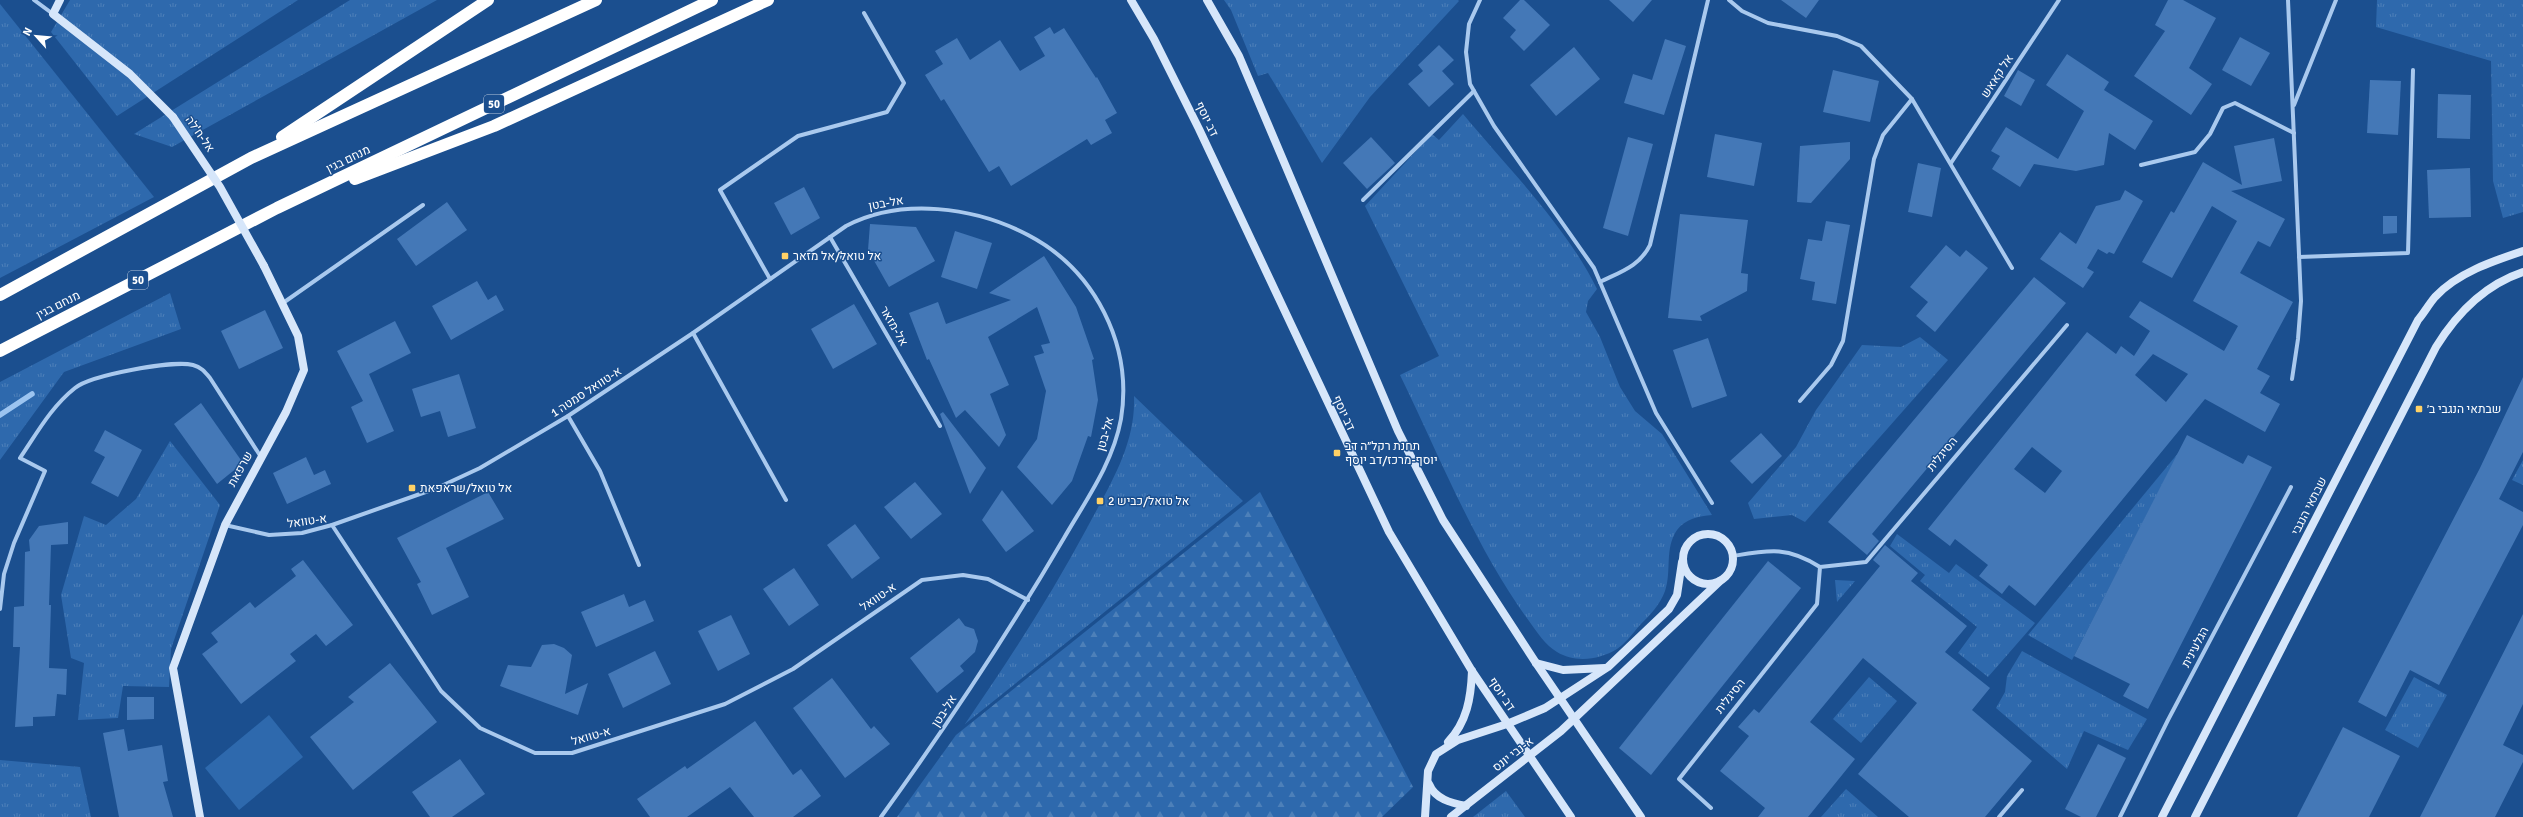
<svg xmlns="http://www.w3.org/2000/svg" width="2523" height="817" viewBox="0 0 2523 817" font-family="Signika,Heebo,sans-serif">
	<defs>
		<pattern id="grass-tufts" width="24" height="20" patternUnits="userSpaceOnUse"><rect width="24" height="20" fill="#2e69ad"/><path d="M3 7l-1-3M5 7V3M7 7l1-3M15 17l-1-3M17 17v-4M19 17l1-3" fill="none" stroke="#4d80b9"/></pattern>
		<pattern id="forest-firs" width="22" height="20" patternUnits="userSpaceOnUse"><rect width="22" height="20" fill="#2e69ad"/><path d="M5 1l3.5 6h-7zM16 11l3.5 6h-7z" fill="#4d80b9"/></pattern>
	</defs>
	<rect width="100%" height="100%" fill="#1b4f8f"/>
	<g fill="url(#grass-tufts)">
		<path d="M70,0h228l-181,116 -66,-84z"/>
		<path d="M350,0h87l-265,147 -38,-13z"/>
		<path d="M1224,0h234l1,1 -89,96 -48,66 -54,-90 -10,3 -27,-66z"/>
		<path d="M2377,0h146v212l-20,6 -10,-37 -2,-120 -115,-34z"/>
		<path d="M0,4l154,193 -154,81z"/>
		<path d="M1463,114c44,53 104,113 134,175l-9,12 -2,11 14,25 20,50 15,24 27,23 50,81c-13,1 -27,4 -35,15 -13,19 -5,41 -12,61 -5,14 -15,24 -25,34 -7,8 -15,19 -23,24 -18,11 -42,14 -60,3 -12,-7 -20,-20 -28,-31 -53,-72 -90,-166 -129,-246l39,-19 -74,-150 67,-72 7,6z"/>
		<path d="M170,293l11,36 -117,43 -64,88v-78z"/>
		<path d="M1920,337l28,23 -143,162 -13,-7 -38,4 -6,-16 48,-56 20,-37 46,-65 39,2z"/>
		<path d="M1134,396l109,105 -278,223c44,-64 85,-127 122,-196 22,-42 49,-83 47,-132z"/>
		<path d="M170,441l50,64 -49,144 -2,38 -46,-1 -5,32 -40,2 6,-57 -13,-5 -10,-63 23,-79 22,9 30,-26z"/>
		<path d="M2179,452l-107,208 -44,-25z"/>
		<path d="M2523,460v25l-11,-5z"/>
		<path d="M1897,534l52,39 7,-9 79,59 -47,54 -30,-24 19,-26 -57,-46 5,-6 -35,-29z"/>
		<path d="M1835,580l20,1 -18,21z"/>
		<path d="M2022,651l125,68 -19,31 -44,-19 -17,38 -71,-61 9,-16 2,-16z"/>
		<path d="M1869,677l28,24 -36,42 -28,-24z"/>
		<path d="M2414,677l33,18 -29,53 -33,-18z"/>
		<path d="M0,760l80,7 11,50h-91z"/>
		<path d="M1846,789l32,28h-57z"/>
		<path d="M1506,791l19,26h-52z"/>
	</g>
	<path fill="url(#forest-firs)" d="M1260,492l153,295 -31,30h-485l59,-82z"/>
	<path fill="#2e69ad" d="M269,715l34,42 -64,53 -34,-42z"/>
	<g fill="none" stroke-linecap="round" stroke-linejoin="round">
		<path stroke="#9cc4f0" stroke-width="5.5" d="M0,415l32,-21"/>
	</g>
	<g fill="#4478b7" fill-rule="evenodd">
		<path d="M1520,0h4l26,25 -26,26 -14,-14 6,-7 -13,-12z"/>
		<path d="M1609,0h43l-19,22z"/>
		<path d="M1781,0h38l-13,18z"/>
		<path d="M2168,0h15l33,18 -27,50 23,16 -21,31 -57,-39 31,-45 -10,-6z"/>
		<path d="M1050,27l4,7 10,-6 32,50 1,-1 20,36 -12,7 7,13 -21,12 -4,-6 -76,47 -12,-20 -10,6 -45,-73 -3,2 -16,-26 18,-11 -8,-13 22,-13 13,22 30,-20 20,31 25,-15 -11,-19z"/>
		<path d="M2240,37l30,16 -19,33 -29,-16z"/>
		<path d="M1665,39l21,7 -22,69 -40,-12 9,-29 19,6z"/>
		<path d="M1439,45l15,15 -12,11 12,13 -25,23 -21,-23 15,-13 -5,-6z"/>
		<path d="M1574,47l26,32 -44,37 -26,-31z"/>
		<path d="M2067,54l42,28 -5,8 49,31 -18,29 -26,-17 -5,32 -28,6 -42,-7 -14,23 -28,-18 8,-13 -9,-5 15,-24 52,32 26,-48 -38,-26z"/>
		<path d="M1833,70l46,11 -9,41 -47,-10z"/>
		<path d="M2018,70l17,10 -14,26 -17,-10z"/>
		<path d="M2370,80l31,1 -3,54 -31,-2z"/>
		<path d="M2438,94l33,1 -1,44 -33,-1z"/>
		<path d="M1715,134l47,9 -8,43 -47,-9z"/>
		<path d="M1371,137l24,26 -28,26 -24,-26z"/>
		<path d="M1628,137l25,7 -25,92 -25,-8z"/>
		<path d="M2274,138l8,43 -51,10 54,28 -15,28 -12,-6 -18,32 53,29 -36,67 13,7 -10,17 20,11 -15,28 -60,-33 -170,207 -26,-21 -7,9 -23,-18 9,-11 -33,-26 -5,7 -22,-17 159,-197 29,22 5,-8 13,10 16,-25 -21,-14 11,-16 84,50 14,-25 -45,-25 44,-80 -25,-15 -40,72 -30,-16 29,-51 3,2 29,-51 39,23 -8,-39zM2153,354l35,20 -22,28 -31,-27zM2032,447l30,24 -17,22 -31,-24z"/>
		<path d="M1850,142v17l-39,44 -14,-1 3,-56z"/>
		<path d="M1918,163l23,5 -9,49 -24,-5z"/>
		<path d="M2470,168l1,49 -42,1 -2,-48z"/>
		<path d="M804,187l16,31 -29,17 -17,-32z"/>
		<path d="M2125,190l18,11 -29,53 -5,-2 -2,2 -9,-5 -11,19 7,4 -11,16 -43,-29 20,-27 16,12 20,-38 24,-6z"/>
		<path d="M447,202l20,28 -51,36 -19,-27z"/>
		<path d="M1680,214l68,6 -7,53 7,1 -1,17 -47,25 2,5 -34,-3z"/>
		<path d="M2383,216h14v17l-14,1z"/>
		<path d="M1826,221l24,4 -14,79 -24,-4 3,-18 -15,-3 8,-40 14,2z"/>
		<path d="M870,224l46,3 19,34 -46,26 -21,-37z"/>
		<path d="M955,231l37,12 -15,46 -36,-12z"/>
		<path d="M1946,245l14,12 6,-7 22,18 -53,64 -19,-16 12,-14 -18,-15z"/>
		<path d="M1044,256l32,51 18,52 -2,1 6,40 -7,37 -3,-1 -16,45 -20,24 -35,-38 20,-28 9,-48 -12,-35 10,-3 -3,-8 9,-2 -13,-36 -49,30 21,48 -19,9 16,41 -7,12 -34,-37 -9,8 -27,-59 -2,1 -18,-47 29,-11 8,22 65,-24 -22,-7z"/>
		<path d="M2034,277l32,26 -194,231 7,7 -12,14 -39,-33z"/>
		<path d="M477,281l11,19 8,-5 8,15 -53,30 -19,-34z"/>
		<path d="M854,304l23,40 -44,25 -22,-40z"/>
		<path d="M265,310l18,38 -44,21 -18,-38z"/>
		<path d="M395,321l16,32 -42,21 25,57 -27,12 -16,-36 12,-6 -26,-50z"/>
		<path d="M1708,338l19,58 -35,12 -19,-58z"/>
		<path d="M459,374l17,54 -28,9 -8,-26 -19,6 -9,-28z"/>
		<path d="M2523,377v75l-24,47 24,13v13l-84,160 -29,-15 -24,47 -28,-15 122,-234z"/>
		<path d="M201,403l42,60 -26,21 -43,-60z"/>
		<path d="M943,412l43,56 -16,26 -30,-80z"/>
		<path d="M105,430l37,20 -24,47 -27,-14 14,-26 -11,-6z"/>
		<path d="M1761,433l21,23 -30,28 -22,-23z"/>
		<path d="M2187,435l56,29 5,-9 24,12 -124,242 -25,-13 7,-12 -56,-28z"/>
		<path d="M306,457l8,18 11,-5 6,14 -44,20 -14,-31z"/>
		<path d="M915,482l27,32 -31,25 -27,-32z"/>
		<path d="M1002,490l32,41 -28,21 -24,-32z"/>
		<path d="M488,492l16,27 -58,29 23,49 -37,18 -15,-31 4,-2 -24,-44z"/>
		<path d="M68,522v22l-17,1 -2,60h2l-2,63 18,1 -1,26 -9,-1 -2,22 -22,1v9l-18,1 5,-80h-7l1,-40 10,-1 1,-54 5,-1 -1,-11 10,-14z"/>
		<path d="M855,524l25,34 -28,21 -25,-34z"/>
		<path d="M1885,545l33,28 -7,8 56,45 -22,26 45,36 -18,22 60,51 -47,56h-76l-51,-43 59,-71 -54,-45 -53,64 45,37 -47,58h-50l7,-9 -45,-37 29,-35 -11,-9 16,-18 5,4 121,-147 -7,-6z"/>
		<path d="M303,560l50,65 -27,21 -10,-12 -26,20 6,7 -55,43 -39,-50 16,-12 -7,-9 39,-31 5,6 41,-32 -5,-7z"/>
		<path d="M1768,561l33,27 -150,187 -32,-27z"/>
		<path d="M794,568l25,37 -30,21 -26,-37z"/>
		<path d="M624,594l5,13 16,-7 9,21 -58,26 -15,-35z"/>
		<path d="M2523,614v90l-20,41 20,10v7l-28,55h-75z"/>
		<path d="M731,615l19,39 -32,17 -20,-40z"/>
		<path d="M959,618l6,8 9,3 4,12 -3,11 -15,14 4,5 -27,22 -27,-35z"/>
		<path d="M554,644l10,4 8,7 -7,39 23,-11 -10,32 -78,-29 8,-21 23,2 11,-22z"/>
		<path d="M655,651l16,33 -48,24 -15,-34z"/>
		<path d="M390,663l47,59 -84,68 -43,-53 44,-35 -6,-5z"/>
		<path d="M832,678l39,51 3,-3 16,18 -45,34 -52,-70z"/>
		<path d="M127,697h27v22l-27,1z"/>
		<path d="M755,721l38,54 8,-6 20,27 -28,21h-39l-24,-30 -43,30h-37l-13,-18 48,-33 2,3z"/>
		<path d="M2343,727l57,29 -31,61h-72z"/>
		<path d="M124,729l4,22 34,-6 6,36 -5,1 10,35h-54l-16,-84z"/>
		<path d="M2098,744l28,14 -30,59h-15l-16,-8z"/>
		<path d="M460,759l25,35 -33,23h-22l-18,-25z"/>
	</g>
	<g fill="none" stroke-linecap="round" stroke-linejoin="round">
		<g stroke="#a9c9ee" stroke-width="4">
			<path d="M34,0l19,14"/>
			<path d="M1480,0l-11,24 -3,28 4,32 24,42 100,142 62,145 56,90"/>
			<path d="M1729,0l13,11 26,12 69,13 24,10 51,53 100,169"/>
			<path d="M2288,0l13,301 -3,38 -6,40"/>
			<path d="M2294,105l42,-105"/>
			<path d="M1951,163l108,-163"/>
			<path d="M2141,165l54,-13 15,-18 13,-26 12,-5 59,30"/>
			<path d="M1363,200l111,-109"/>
			<path d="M830,237l110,189"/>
			<path d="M2299,257l109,-4 5,-183"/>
			<path d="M770,279l-50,-89 78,-54 89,-24 17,-29 -40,-70"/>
			<path d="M1600,282c20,-10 40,-16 50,-37l58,-245"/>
			<path d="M283,303l140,-98"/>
			<path d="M693,333l93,167"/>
			<path d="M1800,401l31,-36 12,-24 31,-182 9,-24 29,-36"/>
			<path d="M568,416l32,55 39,94"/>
			<path d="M225,525l44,10 33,-2 30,-8 105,-37 43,-20 88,-52 125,-83 153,-107c55,-29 129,-19 182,9 67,35 105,110 93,184 -8,44 -35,81 -57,119 -56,96 -118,189 -183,279"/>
			<path d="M332,525l109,166 39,37 55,25h37l153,-49 68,-35 129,-89 41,-5 25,4 40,21"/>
			<path d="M1733,556c36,-6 54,-10 87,11"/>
			<path d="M0,609l4,-35 10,-31 31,-72 -25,-13c17,-25 31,-51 55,-70 16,-13 98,-28 118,-23 8,2 12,7 17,13l51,79"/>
			<path d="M1711,808l-32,-29 138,-175 3,-37 46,-5 201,-237"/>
			<path d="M1999,817l23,-27"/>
			<path d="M2120,817l48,-97 123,-233"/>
		</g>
		<g stroke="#d6e6fa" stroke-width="8">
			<path d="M60,0l-7,14 77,60 43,43"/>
			<path d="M1131,0l23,39 45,90 190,403 83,139 99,146"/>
			<path d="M1207,0l32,56 159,375 45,89 93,143 105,154"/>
			<circle cx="1708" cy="559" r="25"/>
			<path d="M1536,663l27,7 42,-2"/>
			<path d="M1448,742c19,-20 23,-44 24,-71"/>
			<path d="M1429,784c6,15 22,19 37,22"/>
			<path d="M200,817l-27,-149 52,-143 61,-113 18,-42 -6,-34 -34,-70"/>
			<path d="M1425,817l3,-46 8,-17 22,-14 49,-16 38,-16 63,-41 61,-58 8,-14 5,-33"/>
			<path d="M1451,817l110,-86 159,-150"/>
			<path d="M2162,817l256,-497c6,-7 11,-16 17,-23 22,-24 58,-36 88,-46"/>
			<path d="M2195,817l241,-470c21,-34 48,-62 87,-75"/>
		</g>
		<g stroke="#fff" stroke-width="12">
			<path d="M282,137l206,-137"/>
			<path d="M355,179l139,-53 274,-126"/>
			<path d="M0,295l251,-137 345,-158"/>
			<path d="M0,351l277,-143 435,-208"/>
		</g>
		<path stroke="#d6e6fa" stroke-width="8" d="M173,117l47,70 44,79"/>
	</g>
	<g fill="#ffd166" stroke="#1b4f8f" stroke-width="1.5">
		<rect x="781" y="252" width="8" height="8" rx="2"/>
		<rect x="2415" y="405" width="8" height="8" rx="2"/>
		<rect x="1333" y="449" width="8" height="8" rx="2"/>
		<rect x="408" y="484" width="8" height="8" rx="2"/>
		<rect x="1096" y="497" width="8" height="8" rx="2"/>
	</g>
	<g text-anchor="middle" stroke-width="3" stroke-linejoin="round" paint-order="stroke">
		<g fill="#1b4f8f" stroke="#bbcadd" stroke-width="1">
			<rect x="484" y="95" width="20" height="18" rx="3"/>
			<rect x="128" y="271" width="20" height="18" rx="3"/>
		</g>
		<g font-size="11" font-weight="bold" fill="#fff">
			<text x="494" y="108">50</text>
			<text x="138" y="284">50</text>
		</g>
		<g font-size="12" fill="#fff" stroke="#1b4f8f">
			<text transform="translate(1997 76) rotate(-57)" y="4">אל קאאש</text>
			<text transform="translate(1207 119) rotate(64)" y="4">דב יוסף</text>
			<text transform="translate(200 134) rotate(55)" y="4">אל-ח'לה</text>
			<text transform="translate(348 159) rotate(-26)" y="4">מנחם בגין</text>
			<text transform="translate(886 203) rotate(-10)" y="4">אל-בטן</text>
			<text transform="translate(58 305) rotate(-27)" y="4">מנחם בגין</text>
			<text transform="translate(894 326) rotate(60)" y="4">אל-מזאר</text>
			<text transform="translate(586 392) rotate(-33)" y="4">א-טוואל סמטה 1</text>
			<text transform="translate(1344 413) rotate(65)" y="4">דב יוסף</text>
			<text transform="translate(1105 434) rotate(-74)" y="4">אל-בטן</text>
			<text transform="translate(1942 454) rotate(-50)" y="4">הסיגלית</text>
			<text transform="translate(240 469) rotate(-61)" y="4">שרפאת</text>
			<text transform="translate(2309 506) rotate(-63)" y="4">שבתאי הנגבי</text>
			<text transform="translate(307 521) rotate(-8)" y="4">א-טוואל</text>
			<text transform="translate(878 597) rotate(-34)" y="4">א-טוואל</text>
			<text transform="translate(2195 647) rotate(-62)" y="4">הגלעינית</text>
			<text transform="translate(1502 694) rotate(56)" y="4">דב יוסף</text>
			<text transform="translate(1730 696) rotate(-52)" y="4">הסיגלית</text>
			<text transform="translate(944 711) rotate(-57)" y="4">אל-בטן</text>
			<text transform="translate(591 736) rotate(-16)" y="4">א-טוואל</text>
			<text transform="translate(1513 754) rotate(-38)" y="4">א-נבי יונס</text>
		</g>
		<g font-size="12" fill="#fff" stroke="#1b4f8f" text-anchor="start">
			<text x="793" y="260">אל טואל/אל מזאר</text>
			<text x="2427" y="413">שבתאי הנגבי ב׳</text>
			<text x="1345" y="450">תחנת רקל״ה דב<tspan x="1345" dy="14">יוסף-מרכז/דב יוסף</tspan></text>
			<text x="420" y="492">אל טואל/שראפאת</text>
			<text x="1108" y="505">אל טואל/כביש 2</text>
		</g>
	</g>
	<g transform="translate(36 36) rotate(297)" stroke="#1b4f8f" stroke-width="3" paint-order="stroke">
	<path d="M0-3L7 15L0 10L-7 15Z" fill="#ffffff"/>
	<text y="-6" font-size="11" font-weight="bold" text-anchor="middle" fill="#ffffff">N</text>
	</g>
</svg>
